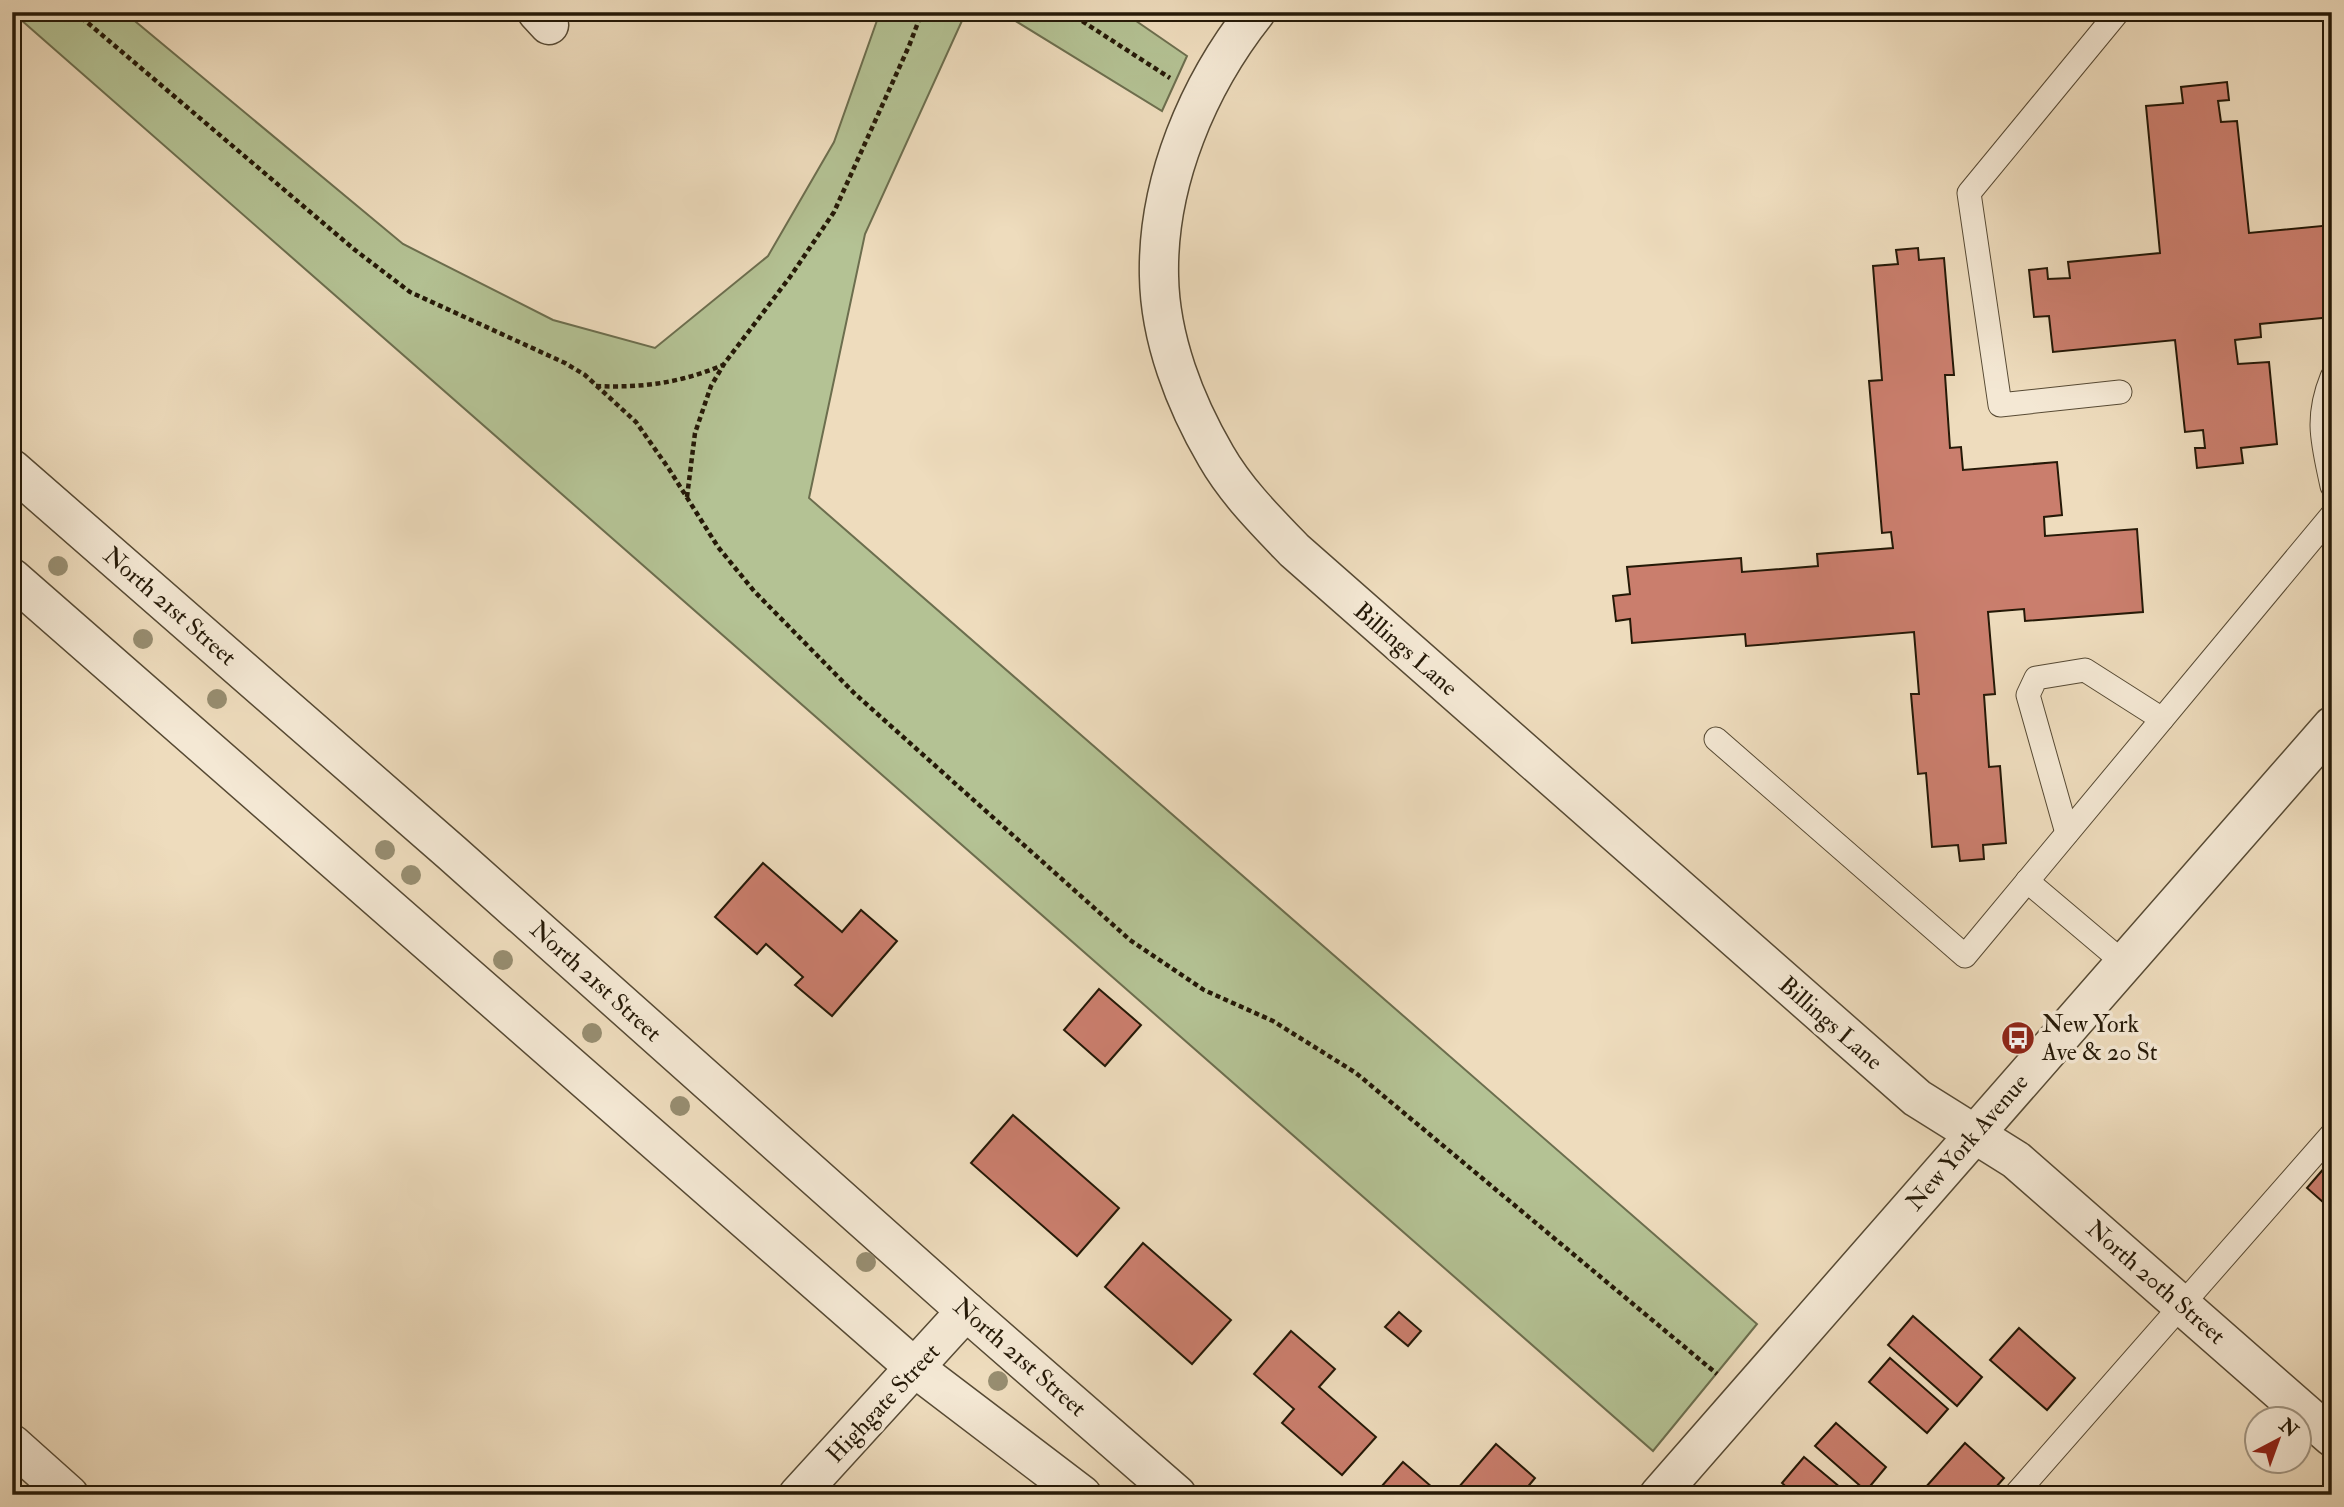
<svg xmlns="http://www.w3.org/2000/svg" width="2344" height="1507" viewBox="0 0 2344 1507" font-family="'IM FELL Double Pica',serif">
	<rect width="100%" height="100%" fill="#eedcbd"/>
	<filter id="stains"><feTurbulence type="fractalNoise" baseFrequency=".00286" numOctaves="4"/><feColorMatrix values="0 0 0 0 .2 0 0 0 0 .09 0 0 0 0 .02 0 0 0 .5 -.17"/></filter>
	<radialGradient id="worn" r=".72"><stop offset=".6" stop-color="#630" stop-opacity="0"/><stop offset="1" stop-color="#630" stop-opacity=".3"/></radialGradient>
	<g fill="#b4c294" stroke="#6c6e4e" stroke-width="2">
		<path d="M12,12h112l279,232 150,76 102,28 113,-92 66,-114 46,-130h86l-101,222 -56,264 948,826 -104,127z"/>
		<path d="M1001,12h122l64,44 -25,55z"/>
	</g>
	<g fill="#ca7e6d" stroke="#251907" stroke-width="2">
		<path d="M2227,82l2,18 -11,1 3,21 16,-1 12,112 83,-8v92l-72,7 1,13 -26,3 3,24 31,-2 8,82 -36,4 2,15 -46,5 -2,-20h10l-2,-18 -18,2 -10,-92 -122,12 -4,-36 -15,1 -5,-47 18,-2 1,11 22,-1 -2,-16 92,-9 -14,-147 37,-3 -2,-16z"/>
		<path d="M1918,248l1,12 25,-2 10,117h-9l5,73 11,-1 2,23 94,-8 5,53 -18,2 1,19 92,-7 6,83 -118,9 -1,-12 -36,3 7,82 -11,1 5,72 11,-1 6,77 -23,2 1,14 -24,2 -2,-16 -26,2 -6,-74 -8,1 -7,-80h8l-5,-62 -168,14 -1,-12 -113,9 -2,-24 -14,2 -3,-25 17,-2 -3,-27 114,-9 1,14 76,-6 -1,-12 76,-6 -2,-16 -9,1 -13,-152 13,-1 -9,-114 25,-2 -2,-14z"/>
		<path d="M763,863l79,69 19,-22 36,31 -65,75 -37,-31 8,-8 -37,-33 -9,10 -42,-37z"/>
		<path d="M1099,989l42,36 -36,41 -41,-36z"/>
		<path d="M1013,1115l106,93 -42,48 -106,-93z"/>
		<path d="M2332,1159v51l-25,-22z"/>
		<path d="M1143,1243l88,77 -39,44 -87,-77z"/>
		<path d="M1399,1312l22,19 -13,15 -23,-19z"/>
		<path d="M1913,1316l69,61 -25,29 -69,-61z"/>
		<path d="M2019,1328l56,50 -28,32 -57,-50z"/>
		<path d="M1291,1331l44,38 -16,18 57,50 -34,38 -60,-52 12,-14 -40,-35z"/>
		<path d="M1890,1358l58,51 -21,24 -58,-51z"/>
		<path d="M1836,1423l50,44 -20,24 -51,-45z"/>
		<path d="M1965,1443l39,35 -15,17h-56l-8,-7z"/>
		<path d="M1496,1444l39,34 -14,17h-69z"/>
		<path d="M1804,1457l43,36 -1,2h-51l-13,-12z"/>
		<path d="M1403,1462l37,32 -1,1h-65z"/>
	</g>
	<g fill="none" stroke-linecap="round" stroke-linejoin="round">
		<g stroke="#574a34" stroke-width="25">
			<g id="lane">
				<path d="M2118,12l-149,181 31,212 120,-13"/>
				<path d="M2332,377c-17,42 -9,66 0,109"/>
				<path d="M1716,739l249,217 367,-441"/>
				<path d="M2067,833l-39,-138 8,-17 49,-8 77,49"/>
				<path d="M2027,881l97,82"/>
				<path d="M2015,1495l317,-361"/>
			</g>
		</g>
		<g stroke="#574a34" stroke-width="41">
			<g id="street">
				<path d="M537,12l12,13"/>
				<path d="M1256,12c-58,73 -99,170 -97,264 1,63 26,127 57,180 20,35 50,65 78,94l623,548 99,62 316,277"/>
				<path d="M12,469l440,384 514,458 211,184"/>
				<path d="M12,578l903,790 167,127"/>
				<path d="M12,1444l57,51"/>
				<path d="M798,1495l168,-184"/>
				<path d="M1659,1495l673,-769"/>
			</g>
		</g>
		<g stroke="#251907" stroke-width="4.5" stroke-dasharray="5 3.5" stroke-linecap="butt">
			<path d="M75,12l280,238 55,42 155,71 20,12 51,47 33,47 49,78 36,44 100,102 276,247 74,50 69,31 83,52 361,301"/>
			<path d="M1068,12l102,66"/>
			<path d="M596,386c47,2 84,-3 127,-21"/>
			<path d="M687,497l8,-64 16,-47 13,-22 66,-87 44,-65 75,-166 13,-34"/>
		</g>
		<use href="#lane" stroke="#f4e8d4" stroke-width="23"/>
		<use href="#street" stroke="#f4e8d4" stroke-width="38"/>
	</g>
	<g fill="#978d70">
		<circle cx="58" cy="566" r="10"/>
		<circle cx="143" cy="639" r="10"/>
		<circle cx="217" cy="699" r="10"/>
		<circle cx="385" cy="850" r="10"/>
		<circle cx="411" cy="875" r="10"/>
		<circle cx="503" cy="960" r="10"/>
		<circle cx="592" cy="1033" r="10"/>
		<circle cx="680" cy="1106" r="10"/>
		<circle cx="866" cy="1262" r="10"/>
		<circle cx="998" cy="1381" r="10"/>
	</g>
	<defs>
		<g id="bus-disc" transform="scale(1.75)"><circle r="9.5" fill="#8f2418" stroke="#f4e8d4"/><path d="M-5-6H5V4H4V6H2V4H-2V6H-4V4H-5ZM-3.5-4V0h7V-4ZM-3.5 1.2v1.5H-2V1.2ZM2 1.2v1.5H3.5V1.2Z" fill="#fff"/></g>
	</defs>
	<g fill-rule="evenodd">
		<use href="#bus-disc" x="2018" y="1038"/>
	</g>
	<g text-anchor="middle" stroke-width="7" stroke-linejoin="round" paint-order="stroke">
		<g font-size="24" fill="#251907" stroke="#f4e8d4">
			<text transform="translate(170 606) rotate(41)" y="8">North 21st Street</text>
			<text transform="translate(1406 649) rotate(41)" y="8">Billings Lane</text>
			<text transform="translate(596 981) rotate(42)" y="8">North 21st Street</text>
			<text transform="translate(1831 1023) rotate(41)" y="8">Billings Lane</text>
			<text transform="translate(1967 1142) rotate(-49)" y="8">New York Avenue</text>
			<text transform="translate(2156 1282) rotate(41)" y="8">North 20th Street</text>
			<text transform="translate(1020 1357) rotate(41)" y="8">North 21st Street</text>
			<text transform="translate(883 1403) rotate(-47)" y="8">Highgate Street</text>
		</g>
		<g font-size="24" fill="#251907" stroke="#f4e8d4" text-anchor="start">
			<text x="2042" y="1032">New York<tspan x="2042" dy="28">Ave &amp; 20 St</tspan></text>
		</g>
	</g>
	<rect width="2344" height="1507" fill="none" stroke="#eedcbd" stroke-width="42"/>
	<rect x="14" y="14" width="2316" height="1479" fill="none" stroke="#251907" stroke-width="3.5"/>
	<rect x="21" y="21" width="2302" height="1465" fill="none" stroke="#251907" stroke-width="2"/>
	<g transform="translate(2278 1440) rotate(41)"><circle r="33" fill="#f4e8d4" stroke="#a19582" stroke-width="2"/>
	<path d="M0-5L12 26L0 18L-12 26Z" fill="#8f2418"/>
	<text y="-10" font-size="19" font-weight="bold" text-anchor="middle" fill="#251907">N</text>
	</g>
	<rect width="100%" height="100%" filter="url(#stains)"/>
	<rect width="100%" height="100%" fill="url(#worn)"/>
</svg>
